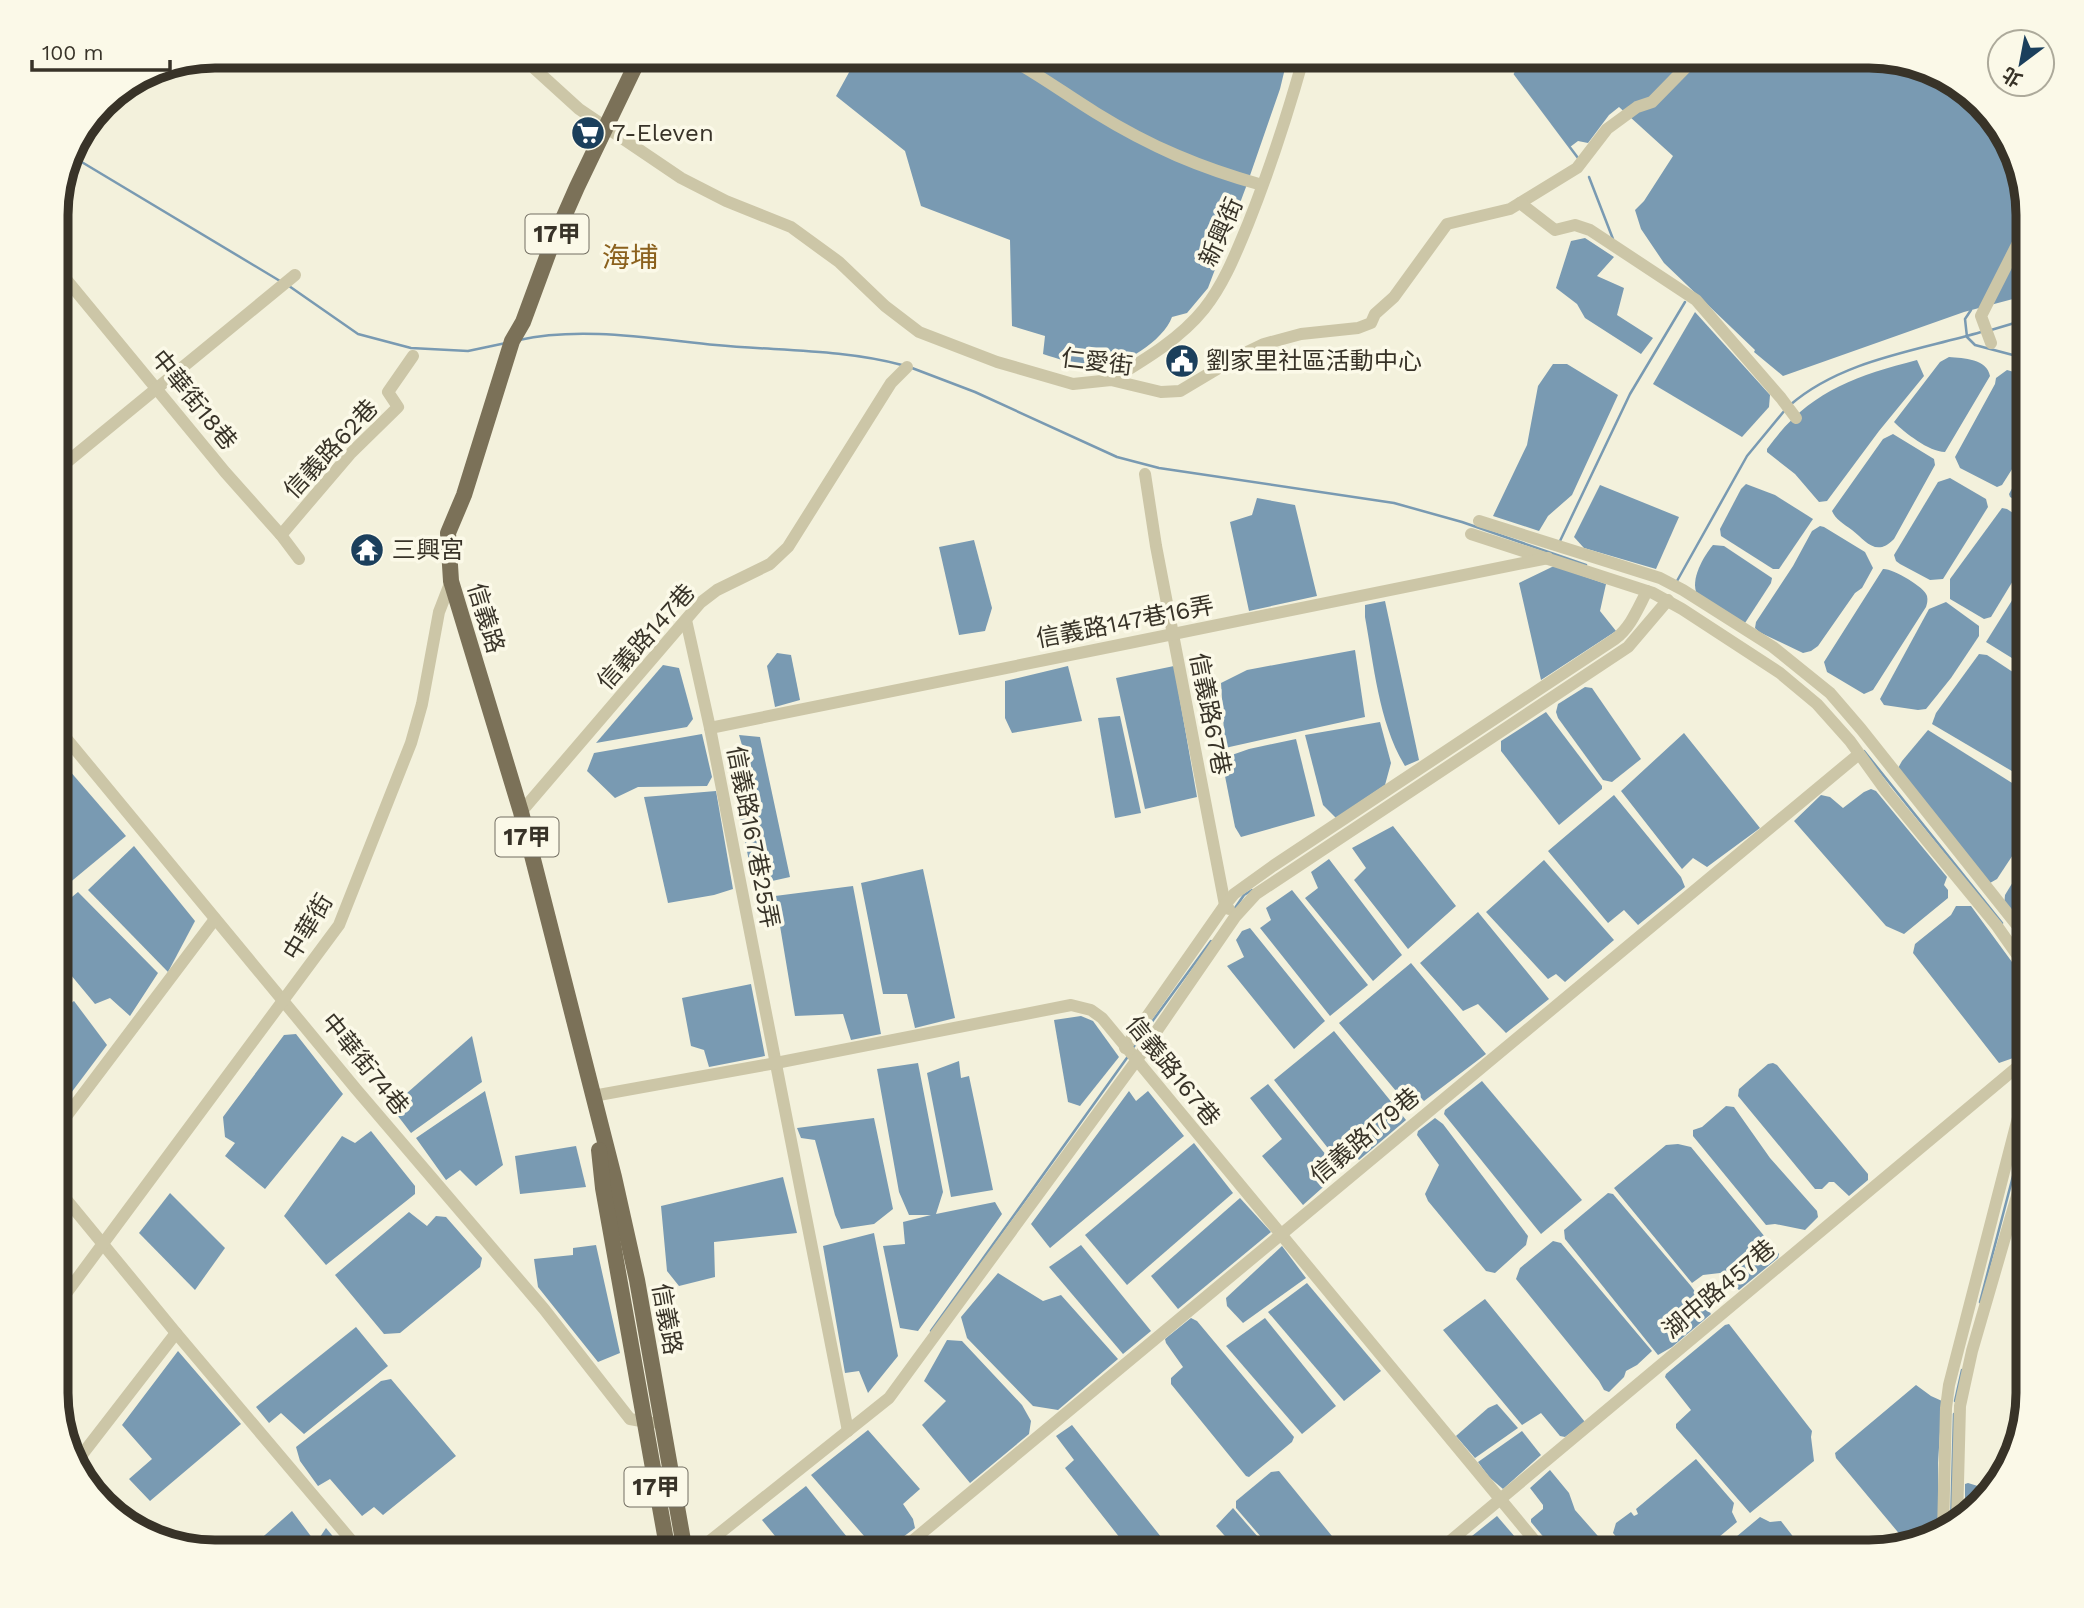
<svg xmlns="http://www.w3.org/2000/svg" width="2084" height="1608" viewBox="0 0 2084 1608" font-family="'Work Sans','Noto Sans TC',sans-serif">
	<rect width="100%" height="100%" fill="#f3f1dc"/>
	<g fill="#799ab2">
		<path d="M858,56h430l-8,33 -34,98 -38,101 -21,25 -15,4c-9,25 -54,53 -81,50 -16,-2 -32,-8 -48,-13l2,-18 -33,-10 -2,-86 -89,-34 -16,-55 -69,-55z"/>
		<path d="M1502,56h367l97,33 46,56 16,70v80l-64,17 -181,64 -29,-24 1,-2 -91,-87 -23,-34 -6,-19 9,-9 29,-45 -54,-49 -10,8 -21,28 -10,-2 -8,6z"/>
		<path d="M1585,238l29,19 -17,19 27,12 -7,27 36,23 -12,16 -56,-36 -8,-14 -21,-16 15,-47z"/>
		<path d="M1695,312l75,83 -1,12 -27,30 -89,-53z"/>
		<path d="M1949,357c15,1 38,2 41,19l-45,76c-16,0 -41,-20 -51,-30l46,-60z"/>
		<path d="M1917,360l7,16 -45,55 -52,70 -8,1 -24,-28 -28,-22v-3c41,-57 85,-72 150,-89z"/>
		<path d="M1553,364h14l51,31 -46,100 -24,21 -9,15 -46,-15 34,-71 11,-59z"/>
		<path d="M2007,370l21,6v68l-26,41 -5,2 -37,-19 -5,-11 40,-73 1,-6z"/>
		<path d="M1893,434l41,25 1,6 -41,74c-18,19 -29,1 -42,-9 -8,-6 -17,-11 -20,-19l51,-72z"/>
		<path d="M2028,459v48l-18,-10 -1,-3z"/>
		<path d="M1950,478l36,21 2,8 -45,72 -13,1 -30,-16 -4,-3 -2,-6 44,-73z"/>
		<path d="M1746,484l29,11 38,24 -34,50h-6l-52,-33 -1,-7 21,-40z"/>
		<path d="M1600,485l79,32 -23,52 -72,-21 -10,-11z"/>
		<path d="M1257,498l38,7 22,91 -68,15 -19,-89 22,-7z"/>
		<path d="M2002,508l5,1 21,14v33l-37,61 -7,2 -34,-20v-20z"/>
		<path d="M1820,526l4,1 41,25 8,16 -11,20 -7,5 -37,53 -7,5 -8,2 -44,-21 -4,-4 1,-6 37,-56 19,-35z"/>
		<path d="M974,540l18,68 -7,23 -26,4 -20,-88z"/>
		<path d="M1713,545l11,1 48,32 -1,5 -26,40 -48,-29c-7,-14 6,-37 16,-49z"/>
		<path d="M1554,566l52,18 -6,27 16,20 -75,49 -22,-97z"/>
		<path d="M1883,569c9,-1 42,18 44,27 1,4 0,8 -1,11l-53,83 -9,4 -37,-22 -3,-10z"/>
		<path d="M2026,578l2,1v89l-42,-26z"/>
		<path d="M1385,601l34,159 -14,6c-26,-43 -31,-100 -40,-149v-12z"/>
		<path d="M1946,602l33,24v10l-28,42 -25,31 -8,1 -34,-5 -4,-6 49,-90z"/>
		<path d="M1355,650l10,67 -140,31 -4,-65 26,-13z"/>
		<path d="M777,653l14,2 9,45 -25,7 -8,-41z"/>
		<path d="M1979,654l8,1 41,27v94l-6,1 -90,-53 4,-11z"/>
		<path d="M663,665l16,3 14,51 -6,8 -91,16z"/>
		<path d="M1068,666l14,55 -70,12 -7,-15v-37z"/>
		<path d="M1174,666l23,131 -52,12 -29,-131z"/>
		<path d="M1585,687l7,1 49,71 -29,23 -9,-2 -45,-62 -2,-6 2,-8z"/>
		<path d="M1546,712l56,74v3l-43,36 -58,-74v-10z"/>
		<path d="M1120,716l21,97 -26,5 -17,-100z"/>
		<path d="M1380,722l11,41 -6,22 -49,33 -13,-13 -18,-70z"/>
		<path d="M1928,730l100,63v39l-31,47 -7,4 -93,-113 5,-9z"/>
		<path d="M1684,733l76,95 -53,39 -14,-9 -11,11 -61,-78z"/>
		<path d="M702,734l10,43 -5,9 -69,1 -23,11 -28,-27 7,-18z"/>
		<path d="M739,735l21,2 30,140 -36,8 -27,-130 17,-3z"/>
		<path d="M1296,739l19,77 -74,21 -6,-10 -12,-61 6,-10 20,-7z"/>
		<path d="M56,755l70,81 -70,58z"/>
		<path d="M1871,789l5,2 71,86 -3,8 4,5v8l-44,36 -18,-8 -92,-105 27,-26 9,2 13,11 21,-16z"/>
		<path d="M716,791l17,98 -19,6 -46,8 -24,-106z"/>
		<path d="M1614,795l67,82 4,10 -47,38 -14,-15 -16,13 -60,-72z"/>
		<path d="M1393,826l63,80 -48,43 -54,-69 12,-12 -14,-20z"/>
		<path d="M134,846l61,75 -27,51 -80,-82z"/>
		<path d="M2028,857v82l-24,-32 1,-12z"/>
		<path d="M1329,859l73,96 -29,26 -68,-83 13,-10 -7,-16z"/>
		<path d="M1544,860l70,80 -49,42 -9,-8 -8,5 -62,-67z"/>
		<path d="M923,869l32,149 -40,10 -8,-34h-24l-22,-111z"/>
		<path d="M853,886l28,148 -30,6 -8,-26 -48,2 -20,-120z"/>
		<path d="M1292,890l76,95 -38,31 -70,-88 11,-8 -5,-12z"/>
		<path d="M78,892l80,81 -28,43 -20,-18 -15,6 -39,-47v-47z"/>
		<path d="M1956,906h15l41,56 9,15 7,22 -1,45 -11,13 -17,6 -86,-110 2,-9 36,-29z"/>
		<path d="M1478,912l71,87 -43,34 -28,-29 -15,7 -43,-48z"/>
		<path d="M1250,928l75,93 -31,28 -67,-83 17,-9 -8,-17 6,-9z"/>
		<path d="M1411,963l75,91 -62,47 -10,-10 -13,6 -62,-74z"/>
		<path d="M751,984l14,72 -56,11 -5,-17 -13,-4 -9,-48z"/>
		<path d="M74,1001l33,44 -51,68v-98z"/>
		<path d="M1081,1016l12,5 26,36 -39,49 -12,-4 -14,-82z"/>
		<path d="M1334,1031l72,89 -47,40 -10,-12 -18,4 -57,-72z"/>
		<path d="M296,1034l47,60 -78,95 -40,-33 10,-13 -10,-6 -2,-20 61,-82z"/>
		<path d="M472,1036l10,46 -71,51 -20,-26z"/>
		<path d="M959,1061l2,17 8,-2 24,114 -42,7 -24,-124z"/>
		<path d="M918,1063l25,129 -7,22 59,-12 7,12 -84,117 -18,-3 -17,-82 22,-2 -2,-22 28,-7h-22l-10,-23 -22,-123z"/>
		<path d="M1773,1063l4,2 91,109v6l-19,16 -15,-14h-5l-7,7h-7l-77,-93 1,-7 29,-25z"/>
		<path d="M1482,1081l100,119 -41,34 -97,-120 1,-4z"/>
		<path d="M1268,1084l72,88 -37,33 -41,-49 20,-17 -32,-41z"/>
		<path d="M485,1091l18,74 -27,21 -16,-16 -14,10 -30,-42z"/>
		<path d="M1129,1091l7,10 12,-10 36,45 -134,112 -19,-24z"/>
		<path d="M1726,1106l8,1 36,51 47,53 1,6 -13,13 -30,-6 -9,1 -73,-89v-6l9,-3z"/>
		<path d="M874,1118l19,91 -19,15 -33,5 -6,-14 -20,-75 -14,-2 -4,-10z"/>
		<path d="M1435,1118l8,6 85,112 -2,9 -31,28 -9,-2 -58,-70 -3,-7 14,-29 -22,-30 1,-4z"/>
		<path d="M371,1131l44,55v8l-89,71 -42,-49 58,-80 13,7z"/>
		<path d="M1194,1143l39,50 -106,92 -42,-50z"/>
		<path d="M1678,1144l13,3 88,107 -1,4 -39,32 -19,-17 -17,2 -11,8 -78,-95 52,-43z"/>
		<path d="M576,1146l10,41 -66,7 -5,-38z"/>
		<path d="M783,1177l14,56 -83,9 1,35 -36,9 -12,-15 -6,-65z"/>
		<path d="M170,1193l55,55 -30,42 -56,-57z"/>
		<path d="M1608,1193l5,1 78,92 20,28 -39,33 -14,8 -93,-116 -1,-9z"/>
		<path d="M1240,1198l31,34 -93,77 -27,-33z"/>
		<path d="M409,1212l18,14 9,-10 10,1 36,41 -2,9 -80,66 -16,1 -49,-59z"/>
		<path d="M874,1233l24,123 -30,37 -9,-22 -14,2 -22,-127z"/>
		<path d="M1553,1241l8,2 91,108 -15,14 -11,6 -2,6 -15,15 -5,-2 -5,-9 -83,-102 4,-11z"/>
		<path d="M596,1245l24,108 -22,9 -60,-75 -4,-28 39,-4v-7z"/>
		<path d="M1081,1245l70,86 -28,23 -74,-87z"/>
		<path d="M1282,1246l24,32 -63,45 -16,-17 -1,-8z"/>
		<path d="M998,1273l45,28 18,-6 57,64 -60,51 -25,-4 -66,-68 -6,-21z"/>
		<path d="M1307,1283l74,88 -37,30 -76,-89z"/>
		<path d="M1485,1299l100,123 -20,15 -5,-1 -19,-23 -19,12 -79,-95z"/>
		<path d="M1191,1318l6,3 97,116 -2,5 -43,35 -3,-1 -75,-92v-6l12,-11 -17,-24 -1,-4z"/>
		<path d="M1265,1318l71,88 -34,28 -76,-88z"/>
		<path d="M1729,1324l83,107 -1,6 3,24 -64,52 -74,-85v-4l15,-14 -26,-33 1,-3 59,-49z"/>
		<path d="M356,1327l32,39 -84,68 -23,-21 -12,10 -13,-16z"/>
		<path d="M947,1340l15,1 60,64 9,16 -2,13 -59,49 -48,-58 24,-24 -22,-20z"/>
		<path d="M178,1351l63,73 -91,77 -21,-22 23,-20 -30,-34z"/>
		<path d="M391,1379l65,77 -73,59 -9,-8 -12,9 -32,-37 -12,7 -18,-25 -4,-14 85,-66z"/>
		<path d="M1916,1385l15,11 11,5 -4,62 1,73 -32,7 -71,-85 -1,-5z"/>
		<path d="M1497,1404l21,24 -43,30 -19,-22 32,-28z"/>
		<path d="M1072,1425l97,122 -8,5h-30l-66,-84 9,-8 -18,-24z"/>
		<path d="M868,1430l52,59 -17,15 10,15 2,9 -32,24h-5l-67,-77z"/>
		<path d="M1522,1431l19,24 -38,34 -14,-12 -11,-15z"/>
		<path d="M1696,1459l38,44 -2,9 5,10 -36,30h-72l-16,-19 3,-10 15,-11 3,4 4,-2 -2,-5z"/>
		<path d="M1550,1470l19,23 6,17 37,42h-56l-25,-30v-3l12,-10v-4l-13,-17z"/>
		<path d="M1279,1471l66,81h-71l-38,-44v-7l35,-29z"/>
		<path d="M1968,1483l26,8 -29,24v-31z"/>
		<path d="M806,1486l53,66h-71l-26,-32z"/>
		<path d="M1233,1508l38,44h-32l-23,-26z"/>
		<path d="M292,1511l24,32 10,-15 20,24h-100z"/>
		<path d="M1497,1516l31,36h-76z"/>
		<path d="M1760,1517l10,5 11,-1 24,31h-87z"/>
	</g>
	<g fill="none" stroke-linecap="round" stroke-linejoin="round">
		<g stroke="#799ab2" stroke-width="2.5">
			<path d="M1515,74l63,84"/>
			<path d="M70,155l210,126"/>
			<path d="M1589,177l24,62"/>
			<path d="M289,286l69,48 53,14 57,3 38,-8"/>
			<path d="M1971,310l-6,9 2,18 8,8 53,14"/>
			<path d="M1991,330l37,-11"/>
			<path d="M519,340c62,-14 135,-1 197,5 62,6 126,4 186,20"/>
			<path d="M912,368l63,24 142,65 42,11 235,35 68,19 124,43"/>
			<path d="M1790,405c52,-45 126,-54 191,-73"/>
			<path d="M1560,541l70,-147 55,-92"/>
			<path d="M1677,581l70,-125 38,-46"/>
			<path d="M1864,751l138,172"/>
			<path d="M1235,908l9,-13 8,-5"/>
			<path d="M1132,1049l79,-108"/>
			<path d="M1980,1302l48,-183"/>
			<path d="M931,1331l198,-276"/>
			<path d="M1955,1401l7,-31"/>
			<path d="M1951,1526l3,-112"/>
		</g>
		<g stroke="#ccc6a7" stroke-width="12">
			<path d="M526,56l9,13 44,40 102,69 45,23 65,26 48,35 46,44 34,26 78,30 76,22 38,-4 50,12 19,-1 57,-34 27,-13 37,-10 57,-6 13,-5 4,-9 19,-17 53,-73 63,-15 67,-41 30,-39 30,-22 15,-5 45,-46"/>
			<path d="M1005,56c32,17 60,38 91,57 55,34 105,55 166,72"/>
			<path d="M1520,203l35,27 20,-5 15,5 106,70 85,98 15,20"/>
			<path d="M56,267l169,205 56,63 18,24"/>
			<path d="M1991,343l-10,-27 47,-93"/>
			<path d="M1111,380c33,-20 69,-41 93,-71 20,-25 32,-56 44,-85 22,-55 40,-111 56,-168"/>
			<path d="M56,471l239,-196"/>
			<path d="M1145,474l11,72 69,359 4,4"/>
			<path d="M1479,521l181,57 23,12 90,57 57,46 31,36 167,210"/>
			<path d="M1471,534l182,59 29,16 98,64 37,31 33,37 36,50 111,135 28,40 3,7"/>
			<path d="M281,535l69,-81 48,-47 -10,-15 25,-36"/>
			<path d="M686,620l24,108 138,703"/>
			<path d="M56,726l300,363 188,220 86,110 22,4"/>
			<path d="M710,728c279,-58 559,-112 838,-170"/>
			<path d="M521,812l179,-209 17,-13 53,-26 18,-17 103,-164 16,-16"/>
			<path d="M1125,1048l100,-143 9,-11 39,-28 342,-227c16,-12 23,-31 32,-48"/>
			<path d="M593,1096l183,-33 295,-58 20,5 11,8 442,534"/>
			<path d="M56,1130l159,-211"/>
			<path d="M56,1187l120,146 185,219"/>
			<path d="M56,1307l283,-382 72,-182 11,-39 17,-92 12,-31"/>
			<path d="M74,1465l102,-132"/>
			<path d="M1957,1521l3,-115 12,-55 56,-193"/>
			<path d="M1943,1532l3,-124 3,-23 79,-306"/>
			<path d="M696,1552l193,-154 247,-337 99,-144 21,-23 372,-247 40,-47"/>
			<path d="M899,1552l960,-798"/>
			<path d="M1437,1552l591,-494"/>
		</g>
		<g stroke="#7b7158" stroke-width="16">
			<path d="M640,56l-63,131 -26,59 -28,76 -11,19 -48,154 -16,38 3,48 70,231 93,365 23,103 48,272"/>
			<path d="M599,1150l4,38 65,364"/>
		</g>
	</g>
	<defs>
		<g id="supermarket-disc" transform="scale(1.75)"><circle r="9.5" fill="#1b3f5c" stroke="#fbf9e8"/><path d="M-6-5.5h2.5l.6 2H6L4.5 2H-2.5L-4.4-4H-6ZM-1.5 3.2a1.3 1.3 0 1 0 .1 0ZM3 3.2a1.3 1.3 0 1 0 .1 0Z" fill="#fff"/></g>
		<g id="civic-disc" transform="scale(1.75)"><circle r="9.5" fill="#1b3f5c" stroke="#fbf9e8"/><path d="M-.6-6.5H3V-4.5H.6V-3L4-1V1h2V6H-6V1h2V-1L-.6-3ZM-1.2 2.5V6h2.4V2.5Z" fill="#fff"/></g>
		<g id="temple-disc" transform="scale(1.75)"><circle r="9.5" fill="#1b3f5c" stroke="#fbf9e8"/><path d="M0-6L5-2H3V0L6.5 2.5H4V6H1.5V3h-3V6H-4V2.5H-6.5L-3 0V-2H-5Z" fill="#fff"/></g>
	</defs>
	<g fill-rule="evenodd">
		<use href="#supermarket-disc" x="588" y="133"/>
		<use href="#civic-disc" x="1182" y="361"/>
		<use href="#temple-disc" x="367" y="550"/>
	</g>
	<g text-anchor="middle" stroke-width="7" stroke-linejoin="round" paint-order="stroke">
		<g fill="#fbf9e8" stroke="#726e62" stroke-width="2">
			<rect x="525.5" y="214.5" width="63" height="39" rx="5"/>
			<rect x="495.5" y="817.5" width="63" height="39" rx="5"/>
			<rect x="624.5" y="1467.5" width="63" height="39" rx="5"/>
		</g>
		<g font-size="23" font-weight="bold" fill="#383328">
			<text x="557" y="242">17甲</text>
			<text x="527" y="845">17甲</text>
			<text x="656" y="1495">17甲</text>
		</g>
		<g font-size="24" fill="#383328" stroke="#fbf9e8" text-anchor="start">
			<text x="612" y="141">7-Eleven</text>
			<text x="1206" y="369">劉家里社區活動中心</text>
			<text x="392" y="558">三興宮</text>
		</g>
		<g font-size="24" fill="#383328" stroke="#fbf9e8">
			<text transform="translate(1221 232) rotate(-66)" y="8">新興街</text>
			<text transform="translate(1097 362) rotate(7)" y="8">仁愛街</text>
			<text transform="translate(194 400) rotate(51)" y="8">中華街18巷</text>
			<text transform="translate(331 449) rotate(-47)" y="8">信義路62巷</text>
			<text transform="translate(486 618) rotate(73)" y="8">信義路</text>
			<text transform="translate(1125 622) rotate(-11)" y="8">信義路147巷16弄</text>
			<text transform="translate(646 637) rotate(-48)" y="8">信義路147巷</text>
			<text transform="translate(1210 714) rotate(79)" y="8">信義路67巷</text>
			<text transform="translate(753 837) rotate(79)" y="8">信義路167巷25弄</text>
			<text transform="translate(308 927) rotate(-59)" y="8">中華街</text>
			<text transform="translate(365 1064) rotate(51)" y="8">中華街74巷</text>
			<text transform="translate(1173 1071) rotate(51)" y="8">信義路167巷</text>
			<text transform="translate(1365 1136) rotate(-40)" y="8">信義路179巷</text>
			<text transform="translate(1719 1289) rotate(-40)" y="8">湖中路457巷</text>
			<text transform="translate(667 1319) rotate(80)" y="8">信義路</text>
		</g>
		<g font-size="28" fill="#8b611d" stroke="#fbf9e8">
			<text x="630" y="267">海埔</text>
		</g>
	</g>
	<path d="M0 0H2084V1608H0ZM215 68H1869A147 147 0 0 1 2016 215V1393A147 147 0 0 1 1869 1540H215A147 147 0 0 1 68 1393V215A147 147 0 0 1 215 68Z" fill="#fbf9e8" fill-rule="evenodd"/>
	<path fill="none" stroke="#383328" stroke-width="9" d="M215 68H1869A147 147 0 0 1 2016 215V1393A147 147 0 0 1 1869 1540H215A147 147 0 0 1 68 1393V215A147 147 0 0 1 215 68Z"/>
	<g transform="translate(2021 63) rotate(212)"><circle r="33" fill="#fbf9e8" stroke="#adaa9b" stroke-width="2"/>
	<path d="M0-5L12 26L0 18L-12 26Z" fill="#1b3f5c"/>
	<text y="-10" font-size="19" font-weight="bold" text-anchor="middle" fill="#383328">北</text>
	</g>
	<path d="M32 60v10h138v-10" fill="none" stroke="#383328" stroke-width="3.5"/>
	<text x="42" y="60" font-size="21" fill="#383328" stroke="#fbf9e8" stroke-width="5" paint-order="stroke">100 m</text>
</svg>
